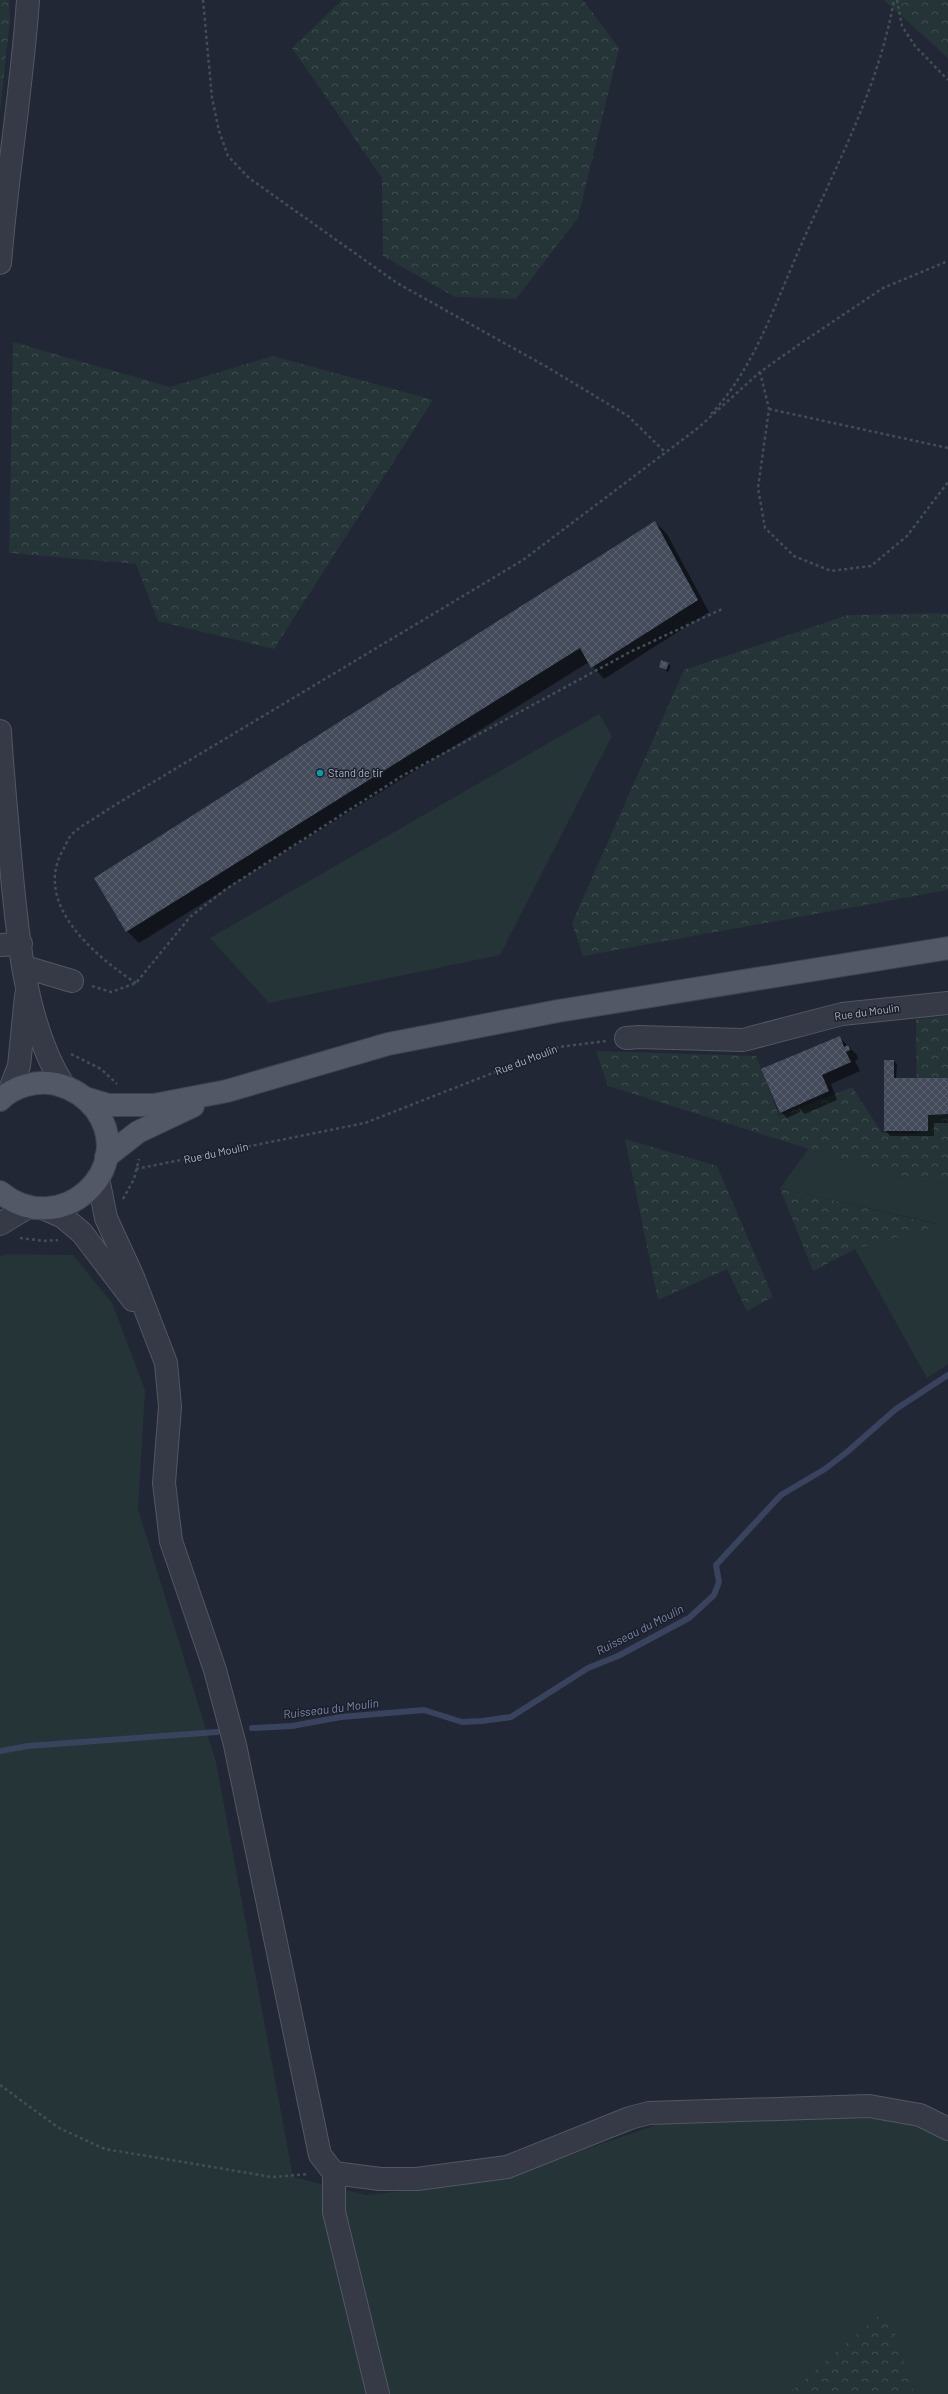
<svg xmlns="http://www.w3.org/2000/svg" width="948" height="2394" viewBox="0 0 948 2394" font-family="Barlow,sans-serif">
	<defs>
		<pattern id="forest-crowns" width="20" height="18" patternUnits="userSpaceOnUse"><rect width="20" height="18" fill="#253437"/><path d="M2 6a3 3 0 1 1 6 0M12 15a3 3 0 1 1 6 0" fill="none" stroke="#424f52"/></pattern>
		<pattern id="building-cross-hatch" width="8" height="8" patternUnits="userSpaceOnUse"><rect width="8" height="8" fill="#434a5a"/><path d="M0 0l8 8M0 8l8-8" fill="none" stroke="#5c6270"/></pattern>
	</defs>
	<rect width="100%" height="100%" fill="#222735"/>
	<g fill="#253437">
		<path d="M599,714l13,22 -112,219 -231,48 -59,-65z"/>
		<path d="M809,1148l103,33 36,1v182l-21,14 -72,-129 84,-25 -159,-36z"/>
		<path d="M5,1254l68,1 39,48 33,87 -7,119 78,253 77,415 73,18 128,-14 165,-57 183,-10 86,13 20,13v254h-948v-1137z"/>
	</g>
	<g fill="url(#forest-crowns)">
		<path d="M0,0h9l1,19 -10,93z"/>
		<path d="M342,0h241l36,48 -41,170 -62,81 -61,-2 -72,-41 -1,-78 -90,-130z"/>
		<path d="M884,0h64v58z"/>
		<path d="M13,342l157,45 103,-31 160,44 -159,249 -116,-28 -22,-57 -127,-11z"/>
		<path d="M948,613v277l-365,66 -11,-33 112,-253 164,-55z"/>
		<path d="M948,1016v166l-36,-1 -304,-95 -12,-35 160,5 23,60 73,-29 30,46 35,1 -1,-115z"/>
		<path d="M625,1139l92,27 56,131 -26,14 -20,-42 -69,31z"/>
		<path d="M780,1188l160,37 -85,24 -42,22z"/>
		<path d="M887,2308l27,86h-126z"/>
	</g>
	<g fill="#0007">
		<path d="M655,522l12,12 42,78 -105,67 -15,-17 -450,281 -12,-12 -31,-53z"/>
		<path d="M668,664l3,2 -3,6 -8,-5z"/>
		<path d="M839,1037l18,18 1,4 -3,2 5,10 -29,13 6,16 -32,14 -6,-6 1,4 -13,6 -6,-6z"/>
		<path d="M894,1061l3,3 -1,15h52v44h-14v13h-44l-5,-6z"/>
	</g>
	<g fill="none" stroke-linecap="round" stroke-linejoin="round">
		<g stroke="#39435e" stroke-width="6">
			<path d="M252,1728l40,-2 49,-9 83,-7 38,12 20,-1 29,-4 77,-49 30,-12 71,-38 25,-23 5,-13 -3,-17 65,-70 44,-26 22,-17 49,-43 52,-34"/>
			<path d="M0,1751l28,-5 189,-14"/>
		</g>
	</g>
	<g fill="url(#building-cross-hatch)">
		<path d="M655,521l43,79 -107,68 -11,-20 -454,284 -32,-54z"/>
		<path d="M661,660l8,3 -3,7 -7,-3z"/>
		<path d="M840,1036l4,11 4,-2 2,5 -4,2 5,10 -29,13 7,16 -49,22 -19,-44z"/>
		<path d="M884,1060h10v18h54v36l-20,1v16h-44z"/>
	</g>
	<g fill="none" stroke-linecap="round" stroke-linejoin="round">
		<g stroke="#525764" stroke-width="24">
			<g id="minor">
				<path d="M0,263c7,-88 22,-175 28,-263"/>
				<path d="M0,731c2,37 6,75 9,112 7,76 13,178 55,243"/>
				<path d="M0,945l21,-1"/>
				<path d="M25,967l47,14"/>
				<path d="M626,1038l13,-1 104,3 99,-26 106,-11"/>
				<path d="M9,1092l10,-26 7,-70"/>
				<path d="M98,1178l8,40 27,59 33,86 4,44 -6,76 7,58 44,129 20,75 85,410 14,18v39l44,182"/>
				<path d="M45,1209l18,8 19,16 51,67"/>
				<path d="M0,1224l28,-17"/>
				<path d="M334,2173l46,6h37l90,-12 123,-49 19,-5 220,-7 51,9 28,14"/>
			</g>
		</g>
		<g stroke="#3e4350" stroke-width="24">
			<g id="major">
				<path d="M85,1098l23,7h46l73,-14 161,-47 170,-33 390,-63"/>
				<path d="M0,1100c14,-14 37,-20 56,-16 16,4 30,13 40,26 42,60 -36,131 -96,82"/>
				<path d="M106,1157l32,-25 55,-26"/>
			</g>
		</g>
		<g stroke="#414f54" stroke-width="2.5" stroke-dasharray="3 3" stroke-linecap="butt">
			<path d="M203,0l9,98 7,33 9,25 21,22 148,105 150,84 81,49 38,37"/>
			<path d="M897,0l5,26 13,20 33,34"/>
			<path d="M760,372l9,37 -11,79 7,40 29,28 37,15 40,-5 36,-30 41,-54"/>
			<path d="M769,409l179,39"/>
			<path d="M711,414c44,-46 65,-113 91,-171 35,-79 77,-157 92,-243"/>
			<path d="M136,983c-40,-26 -104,-79 -73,-133 3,-5 5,-12 9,-16 11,-10 26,-17 38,-26l413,-248 175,-132 62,-56 47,-33 76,-51 65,-27"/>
			<path d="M92,986l19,6 25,-9 54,-66 36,-28 176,-113 228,-124 92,-43"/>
			<path d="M71,1054l30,15 16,15"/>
			<path d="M136,1169l229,-46 194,-76 47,-6"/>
			<path d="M123,1199l11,-20 5,-20"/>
			<path d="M20,1238l24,3 14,-1"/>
			<path d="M0,2085l59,43 46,21 167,28 36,-3"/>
		</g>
		<use href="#minor" stroke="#353a46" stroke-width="22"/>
		<use href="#major" stroke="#535866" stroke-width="22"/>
	</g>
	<circle fill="#0f9aa8" stroke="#1b1f2b" stroke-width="1.5" cx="320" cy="773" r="4"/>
	<g text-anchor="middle" stroke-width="3" stroke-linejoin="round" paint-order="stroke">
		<g font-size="11" fill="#afb4c3" stroke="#1b1f2b" text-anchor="start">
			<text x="328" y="777">Stand de tir</text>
		</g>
		<g font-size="11" fill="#afb4c3" stroke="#1b1f2b">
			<text transform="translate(867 1012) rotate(-8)" y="4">Rue du Moulin</text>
			<text transform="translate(526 1060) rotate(-21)" y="4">Rue du Moulin</text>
			<text transform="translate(216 1153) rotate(-12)" y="4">Rue du Moulin</text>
		</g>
		<g font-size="12" font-style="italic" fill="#7a87a9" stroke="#1b1f2b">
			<text transform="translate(640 1630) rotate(-27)" y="4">Ruisseau du Moulin</text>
			<text transform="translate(331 1709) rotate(-7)" y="4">Ruisseau du Moulin</text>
		</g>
	</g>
</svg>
